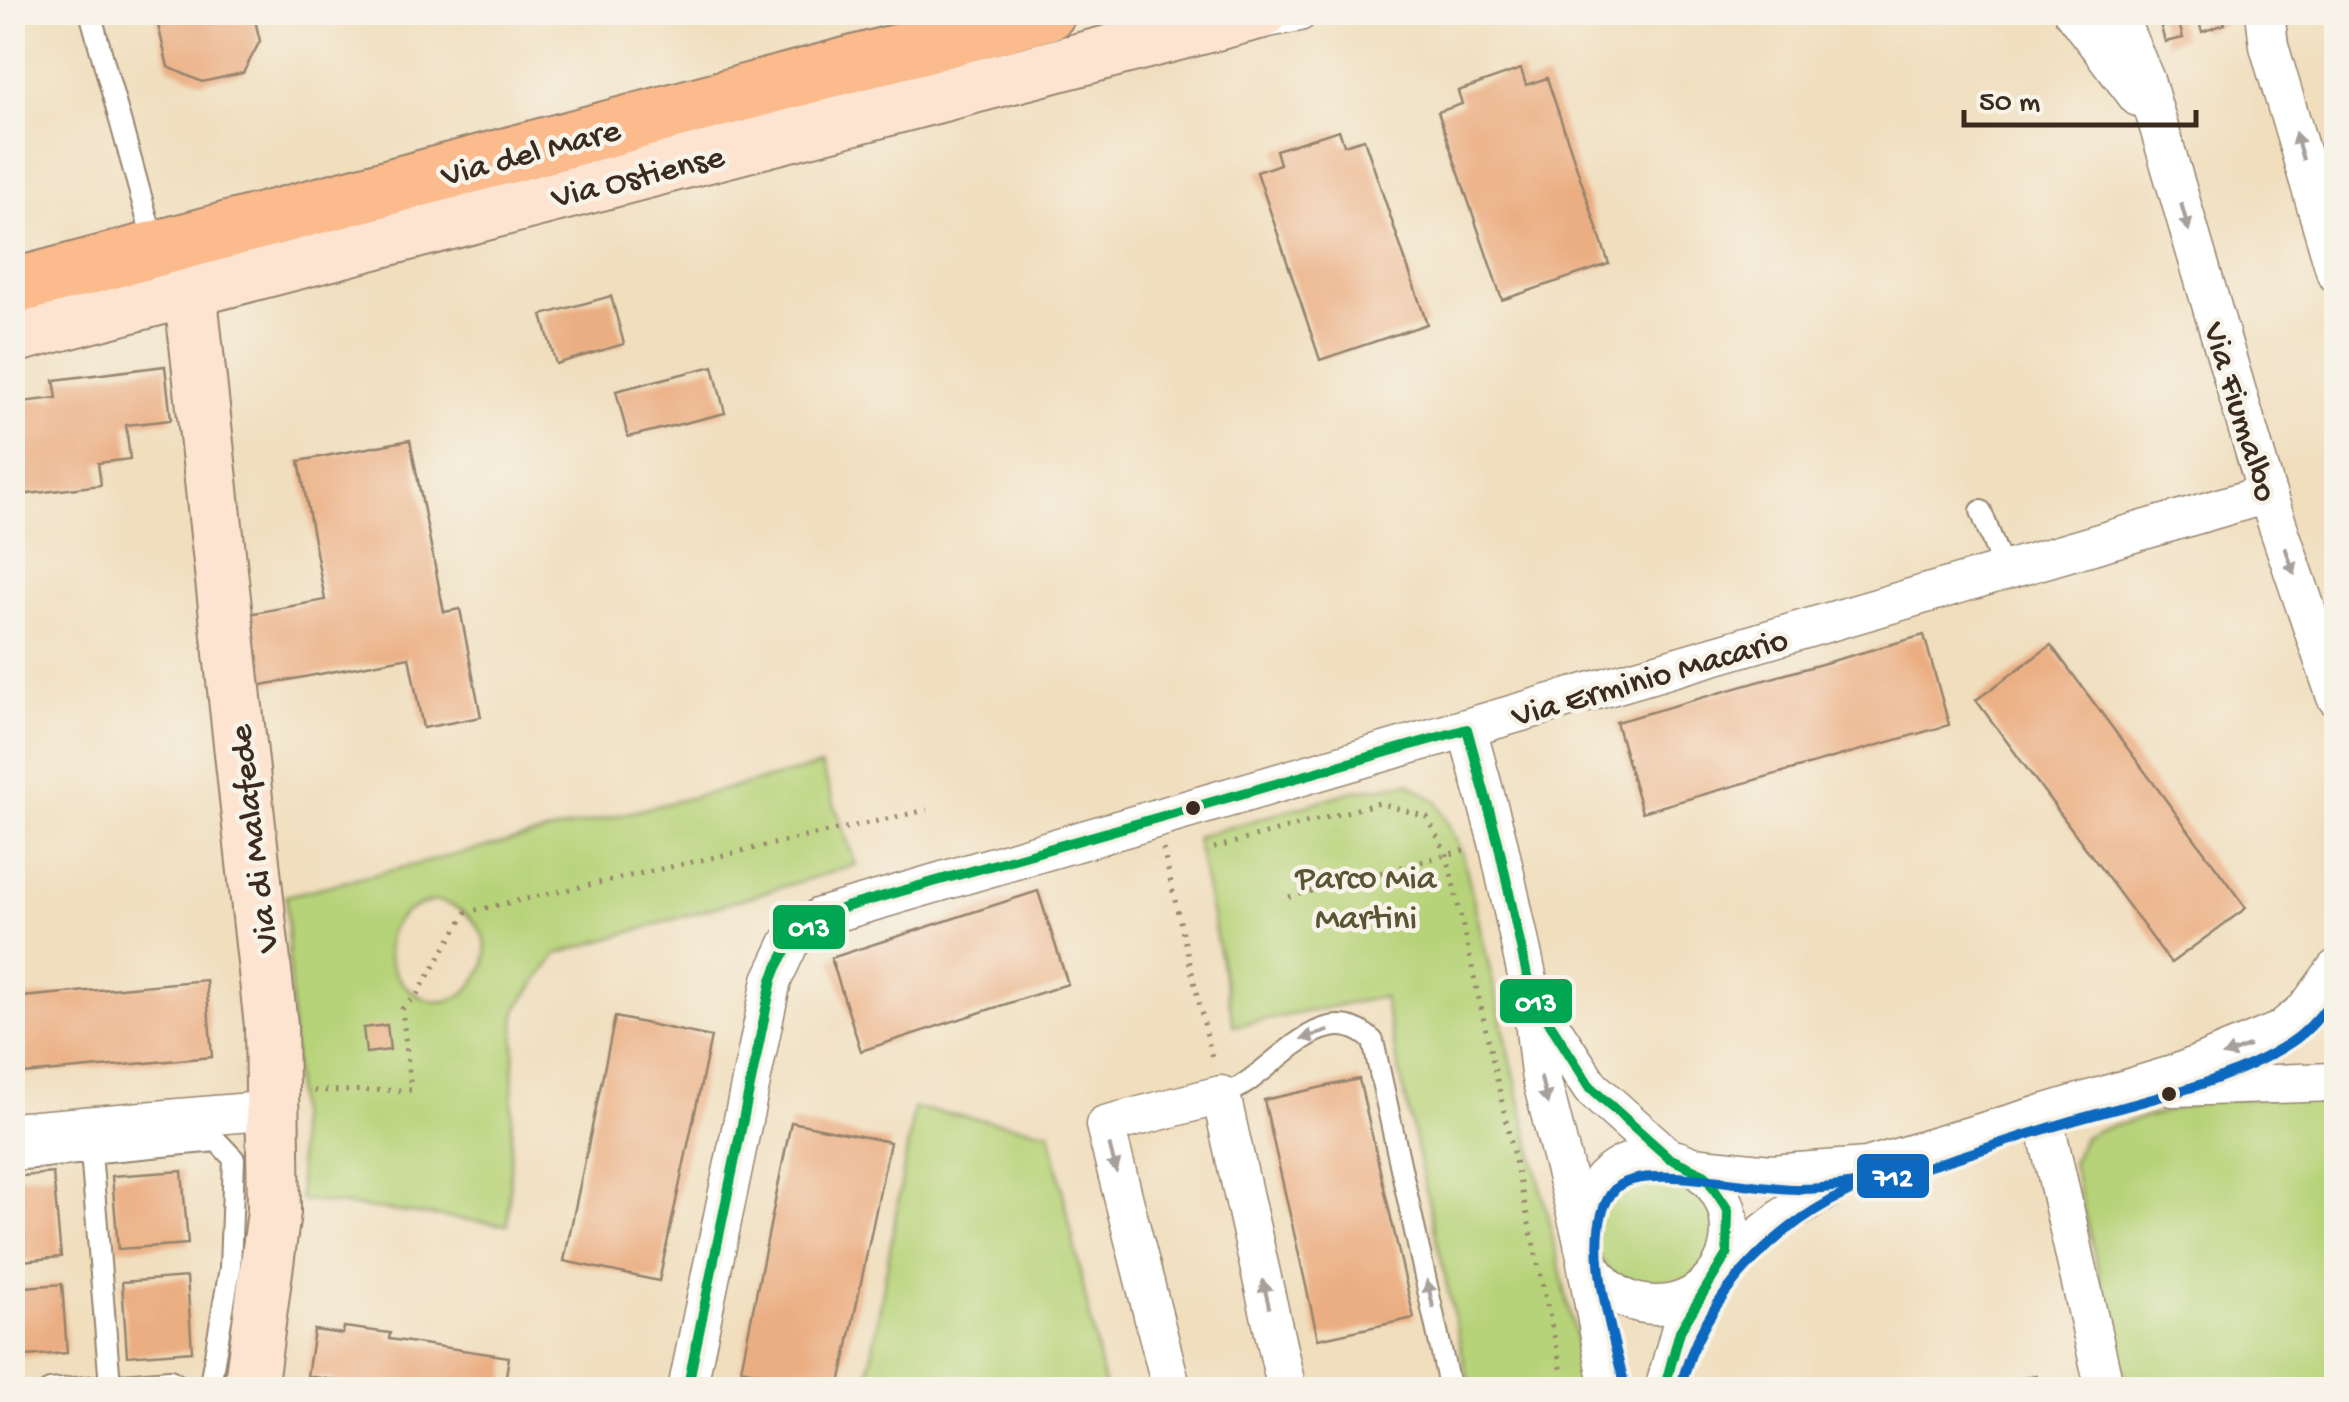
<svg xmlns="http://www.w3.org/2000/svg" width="2349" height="1402" viewBox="0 0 2349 1402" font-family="'Gochi Hand',sans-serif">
	<rect width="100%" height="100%" fill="#f7f3e8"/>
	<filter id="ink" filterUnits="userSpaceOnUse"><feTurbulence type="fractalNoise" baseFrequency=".01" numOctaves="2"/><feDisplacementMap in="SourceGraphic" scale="20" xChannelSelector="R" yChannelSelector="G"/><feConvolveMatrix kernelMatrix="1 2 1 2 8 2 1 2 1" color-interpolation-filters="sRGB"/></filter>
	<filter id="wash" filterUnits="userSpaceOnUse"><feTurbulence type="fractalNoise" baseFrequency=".0048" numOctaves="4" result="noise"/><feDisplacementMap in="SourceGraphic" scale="40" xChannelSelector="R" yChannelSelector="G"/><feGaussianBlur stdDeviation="2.25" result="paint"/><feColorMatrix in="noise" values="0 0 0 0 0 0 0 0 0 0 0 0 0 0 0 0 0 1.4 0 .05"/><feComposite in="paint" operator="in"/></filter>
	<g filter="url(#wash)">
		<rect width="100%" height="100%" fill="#f0debd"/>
		<g fill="#b7d379" stroke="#797e4c" stroke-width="2.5" fill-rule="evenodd">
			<path d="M821,766l35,99 -299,89 -41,56 -8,215 -208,-25 -14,-304zM436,901c36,6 66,42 41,78 -53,74 -147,-58 -41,-78z"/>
			<path d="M1409,783l28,19 26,53 125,534h-118l-87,-392 -149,29 -38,-189 158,-46z"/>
			<path d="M2336,1093v296h-209l-55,-226 12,-26 12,-6 87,-24 25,-6z"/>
			<path d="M914,1108l136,23 55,258h-239z"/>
			<circle cx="1656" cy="1233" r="61"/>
		</g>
		<g id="blocks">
			<g fill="#ebae82">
				<path d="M155,12h98l7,29 -17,32 -41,9 -34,-15z"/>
				<path d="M2157,12h19l7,26 -18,4z"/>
				<path d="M2196,12h25l4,12 -23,8z"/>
				<path d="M1521,69l5,16 21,-7 62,186 -107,36 -64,-188 24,-8 -4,-13z"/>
				<path d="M1339,130l5,15 20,-6 63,185 -107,36 -63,-188 23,-8 -4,-14z"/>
				<path d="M611,296l13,48 -68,20 -14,-49z"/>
				<path d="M165,366l6,54 -45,5 4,34 -32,4 3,22 -89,11v-93l45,-5 -3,-18z"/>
				<path d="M713,366l12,47 -97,24 -12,-46z"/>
				<path d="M410,440l34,172 16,-3 21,108 -58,11 -14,-71 -152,29 -14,-71 82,-15 -26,-139z"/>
				<path d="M12,611l7,34 -7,1z"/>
				<path d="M1924,635l25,90 -307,87 -26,-90z"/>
				<path d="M2051,645l195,263 -75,55 -195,-263z"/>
				<path d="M1038,891l30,93 -207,67 -30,-93z"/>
				<path d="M206,980l6,77 -200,18v-77z"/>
				<path d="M615,1017l96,20 -52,244 -95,-20z"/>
				<path d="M387,1025l3,25 -24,3 -3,-25z"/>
				<path d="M1359,1079l55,239 -96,21 -54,-239z"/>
				<path d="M791,1122l99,20 -51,247 -98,-20z"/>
				<path d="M182,1171l6,73 -70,5 -6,-73z"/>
				<path d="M53,1173l8,84 -49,5v-85z"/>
				<path d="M187,1277l5,74 -65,5 -5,-74z"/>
				<path d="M62,1284l5,69 -55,4v-69z"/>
				<path d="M344,1327l46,6 -1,6 120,18 -4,25 -34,-4 -2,12 -110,-4 -12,4 -13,-2 1,-8 -28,-4 7,-46 29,4z"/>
				<path d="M2036,1375l3,15h-66v-2z"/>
			</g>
		</g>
	</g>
	<g filter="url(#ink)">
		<use href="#blocks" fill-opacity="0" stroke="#96846e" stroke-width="2.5"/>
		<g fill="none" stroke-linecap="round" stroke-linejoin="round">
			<g stroke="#96846e" stroke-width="24">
				<g id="lane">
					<path d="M90,12l65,235"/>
					<path d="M1981,511l23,60"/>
					<path d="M1221,1095c47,-11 99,-105 152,-54l77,349"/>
					<path d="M91,1152l19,233"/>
					<path d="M12,1160l205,-19 17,18 -4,109 -21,122"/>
					<path d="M50,1390l120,-10 16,10"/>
				</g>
			</g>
			<g stroke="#96846e" stroke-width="41">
				<g id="street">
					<path d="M2073,12l65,85"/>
					<path d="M2116,12l29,68 122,414 69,203"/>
					<path d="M2265,12l4,34 67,227"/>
					<path d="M1237,24l62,-12"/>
					<path d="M1467,729l31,113 33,152 9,80 42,163"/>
					<path d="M1537,1005l54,83 78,70"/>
					<path d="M2173,1087l163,-5"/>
					<path d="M2043,1114l62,276"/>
					<path d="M12,1132l263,-22"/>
					<circle cx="1656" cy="1231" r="74"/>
					<path d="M1692,1166l79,8 96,-7 306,-92 107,-44 26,-21 30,-41"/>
					<path d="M1586,1262l24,128"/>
					<path d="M1721,1267l64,-51 66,-41"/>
					<path d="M687,1390l85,-410 18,-38 30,-25 1447,-423"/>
					<path d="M1172,1390l-67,-265 116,-30 66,295"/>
					<path d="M1664,1390l16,-59 27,-44"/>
				</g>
			</g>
			<g stroke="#96846e" stroke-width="56">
				<g id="secondary">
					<path d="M190,289l81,737 3,186 -24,178"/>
					<path d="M12,337l1250,-325"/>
				</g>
			</g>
			<g stroke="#96846e" stroke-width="59">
				<path id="primary" d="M12,287l1036,-275"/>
			</g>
			<g stroke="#96846e" stroke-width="5" stroke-dasharray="2.5 8" stroke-linecap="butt">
				<path d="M1214,848l165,-45 48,14 20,38 119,535"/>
				<path d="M1163,849l50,213"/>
				<path d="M1289,897l176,-47"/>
				<path d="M314,1091l97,-1 -9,-81 14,-13 51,-84 460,-102"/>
			</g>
			<use href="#lane" stroke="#fff" stroke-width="20"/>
			<use href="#street" stroke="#fff" stroke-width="38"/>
			<use href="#secondary" stroke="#fde4d1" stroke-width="52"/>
			<use href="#primary" stroke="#fbbb8c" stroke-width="55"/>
			<g stroke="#f7f3e8" stroke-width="18">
				<path id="bus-1" d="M687,1390l85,-410c13,-38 37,-59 74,-73l621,-178 31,113 33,152 60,94 78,70 35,16 24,36 -1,44 -47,77 -16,59"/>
			</g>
			<g stroke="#f7f3e8" stroke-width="18">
				<g id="bus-2">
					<path d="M1625,1387c-11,-48 -48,-158 -10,-198 26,-28 141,1 184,0 89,-1 172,-38 256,-63 78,-24 165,-38 235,-83 19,-12 33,-30 46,-49"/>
					<path d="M1680,1390c22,-97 108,-181 203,-212"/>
				</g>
			</g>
			<use href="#bus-1" stroke="#00a651" stroke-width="10"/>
			<use href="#bus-2" stroke="#0c69bf" stroke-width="10"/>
		</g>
		<defs><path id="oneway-solid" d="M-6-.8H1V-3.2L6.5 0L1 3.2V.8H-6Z" transform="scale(2.5)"/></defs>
		<g fill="#a79f9a">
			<use href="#oneway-solid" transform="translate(2299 146) rotate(-106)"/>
			<use href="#oneway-solid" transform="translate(2185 217) rotate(74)"/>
			<use href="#oneway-solid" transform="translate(2290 561) rotate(71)"/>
			<use href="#oneway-solid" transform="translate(1315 1035) rotate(163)"/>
			<use href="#oneway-solid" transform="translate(2236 1051) rotate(159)"/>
			<use href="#oneway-solid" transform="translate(1544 1090) rotate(76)"/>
			<use href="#oneway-solid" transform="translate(1113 1159) rotate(76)"/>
			<use href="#oneway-solid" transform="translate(1266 1294) rotate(-103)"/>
			<use href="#oneway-solid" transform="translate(1430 1294) rotate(-103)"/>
		</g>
	</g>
	<g fill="#3b2a1e" stroke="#f7f3e8" stroke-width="4">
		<circle cx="1193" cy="808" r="9"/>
		<circle cx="2169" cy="1094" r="9"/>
	</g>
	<g text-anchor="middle" stroke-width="9" stroke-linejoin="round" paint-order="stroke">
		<g font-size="35" fill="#3b2a1e" stroke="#f7f3e8">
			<text transform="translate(530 150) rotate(-15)" y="12">Via del Mare</text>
			<text transform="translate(637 174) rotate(-14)" y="12">Via Ostiense</text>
			<text transform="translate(2243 411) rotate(73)" y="12">Via Fiumalbo</text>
			<text transform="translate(1649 675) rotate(-16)" y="12">Via Erminio Macario</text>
			<text transform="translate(251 839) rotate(-97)" y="12">Via di Malafede</text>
		</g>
		<g font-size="35" fill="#5a5435" stroke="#f7f3e8">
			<text x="1366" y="887">Parco Mia<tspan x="1366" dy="40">Martini</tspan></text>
		</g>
	</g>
	<g stroke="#f7f3e8" stroke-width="4">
		<rect x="771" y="903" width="76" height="48" rx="10" fill="#00a651"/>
		<rect x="1498" y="977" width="76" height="48" rx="10" fill="#00a651"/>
		<rect x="1855" y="1152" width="76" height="48" rx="10" fill="#0c69bf"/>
	</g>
	<g font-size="28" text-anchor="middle" font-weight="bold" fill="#fff">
		<text x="809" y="936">013</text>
		<text x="1536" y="1011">013</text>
		<text x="1893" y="1186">712</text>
	</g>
	<rect width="2349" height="1402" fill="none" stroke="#f7f3e8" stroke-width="50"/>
	<path d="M1964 110v15h232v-15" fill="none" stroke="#3b2a1e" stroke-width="5"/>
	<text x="1979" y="110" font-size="30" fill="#3b2a1e" stroke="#f7f3e8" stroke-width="8" paint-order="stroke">50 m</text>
</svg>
